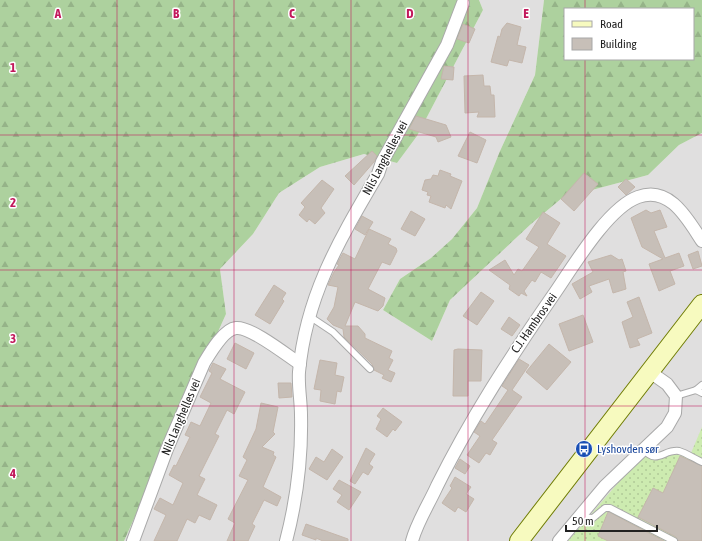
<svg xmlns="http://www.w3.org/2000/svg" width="702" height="541" viewBox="0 0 702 541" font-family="'Asap Condensed',sans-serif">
	<defs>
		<pattern id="grass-dots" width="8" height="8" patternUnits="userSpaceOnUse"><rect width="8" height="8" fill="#cdebb0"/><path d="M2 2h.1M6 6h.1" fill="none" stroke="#b0c997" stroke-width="1.8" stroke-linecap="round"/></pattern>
		<pattern id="forest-firs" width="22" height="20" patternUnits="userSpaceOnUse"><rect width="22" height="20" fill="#add19e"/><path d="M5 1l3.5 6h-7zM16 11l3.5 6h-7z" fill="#95b388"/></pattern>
	</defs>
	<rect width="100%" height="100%" fill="#f2efe9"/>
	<path fill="#e0dfdf" d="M479,0h65l-9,75 -35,76 -23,57 -25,31 -21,19 -31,21 -17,31 49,31 18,-41 81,-76 31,-26 86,-23 31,-30 23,-12v408h-578l102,-227 -6,-45 33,-35 26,-41 41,-26 44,-13 33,9 20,-27 66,-126z"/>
	<path fill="url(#grass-dots)" d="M702,427v114h-134l68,-79 18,-9 25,-6 12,6z"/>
	<g fill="url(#forest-firs)" fill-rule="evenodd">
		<path d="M0,0h479l4,10 -66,126 -20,27 -33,-9 -44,13 -41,26 -26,41 -33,35 6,45 -102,227h-124z"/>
		<path d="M544,0h158v133l-23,12 -31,30 -86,23 -31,26 -81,76 -18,41 -49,-31 17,-31 31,-21 21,-19 25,-31 23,-57 35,-76zM565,9h128v50h-128z"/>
	</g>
	<g fill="#c7bfb8" stroke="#c4b6ab">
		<path d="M507,23l14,4 -4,18 9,2 -4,16 -13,-3 -2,6 -16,-4 7,-26 2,1 2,-8z"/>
		<path d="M463,24l12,5 -6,14 -12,-4z"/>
		<path d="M444,66l10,1 -1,13 -12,-1z"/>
		<path d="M483,75l1,11h6l1,9h3l1,22h-18l2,-5 -14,1 -1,-37z"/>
		<path d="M416,116l30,9 5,12 -13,5 -2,-5 -27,-8z"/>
		<path d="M470,132l16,8 -9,23 -19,-7z"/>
		<path d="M372,151l5,5 -3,6 -20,23 -9,-9z"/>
		<path d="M440,170l11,4 -1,2 12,5 -11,28 -5,-4 -1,3 -16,-6 2,-6 -4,-1 1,-3 -6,-2 3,-10 6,-1 2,-4 5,1z"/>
		<path d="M584,173l14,11 -24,27 -13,-12z"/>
		<path d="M626,179l9,8 -9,8 -8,-8z"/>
		<path d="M322,180l12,9 -13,19 4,5 -10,11 -6,-5 -2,3 -8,-7 6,-8 -4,-4z"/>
		<path d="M646,210l5,3 9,-3 7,17 -13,4 11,27 14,-5 5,13 -14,5 5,13 -16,7 -10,-27 14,-5 -21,-12 -11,-29z"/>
		<path d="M411,211l14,8 -10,17 -14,-7z"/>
		<path d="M543,212l17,11 -13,21 19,12 -15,22 -10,-6 -6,10 -3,-2 -8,11 3,5 -6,-3 -2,3 -10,-7 1,-4 -21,-15 16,-10 9,15 4,-6 4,2 17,-24 -13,-8z"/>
		<path d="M362,216l11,6 -8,13 -10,-6z"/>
		<path d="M369,229l22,10 -3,5 8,4 1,3 -7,14 -8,-3 -14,27 17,9 -2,8 -5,5 -23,-9 -10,24h13l7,8v4l27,13 -3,7 4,2 -5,10 7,3 -4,9 -9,-4 2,-3 -10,-5 -2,-6 -28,-27 -1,-8 -10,-4 -6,-6 7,-12 4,-20 -10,-2 6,-13 5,-7 -2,-1 6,-11 12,6z"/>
		<path d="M698,251l4,15 -9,3 -5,-14z"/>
		<path d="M611,255l8,5 3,-1 4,12 -3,1 3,17 -13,4 -4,-14 -20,7 3,6 -12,7 -8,-15 21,-12 -5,-10z"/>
		<path d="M274,285l12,8 -4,6 2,2 -14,23 -15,-9z"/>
		<path d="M481,292l13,9 -17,24 -14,-9z"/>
		<path d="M639,297l13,36 -15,6 3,6 -10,3 -8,-26 11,-5 -6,-15z"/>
		<path d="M583,315l10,27 -24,9 -10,-27z"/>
		<path d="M509,317l11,8 -8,11 -11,-7z"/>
		<path d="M235,343l19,10 -8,16 -19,-10z"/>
		<path d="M549,344l22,18 -24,28 -21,-18z"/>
		<path d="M458,349l24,1 -1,31h-13v15h-15l1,-46z"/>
		<path d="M519,359l10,6 -17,25 10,7 -30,43 5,3 -7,12 -4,-2 -7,10 -12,-8 13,-19 -6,-4 7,-11 4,3 23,-34 -6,-4z"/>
		<path d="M320,360l17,3 -2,12 9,2 -3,15 -4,-1 -2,13 -15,-3 1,-11 -7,-1z"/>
		<path d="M213,363l13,6 -6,10 25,13 -11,22 -7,-4 -12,24 4,2 -20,40 6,3 -8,16 20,10 -7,15 -11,-5 -4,8 -8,-4 -10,22h-23l12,-26 -12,-6 6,-11 13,7 10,-22 -14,-8 5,-10 2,1 14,-29 -5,-2 6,-13 9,4 11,-23 -11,-6 12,-24 -3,-2z"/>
		<path d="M278,383h13l1,14 -13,1z"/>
		<path d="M261,403l17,4 -5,25 2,2 -13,13 12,5 -1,3 3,2 -13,30 18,10 -4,9 -13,-6 -12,24 3,2 -7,15h-21l8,-18 -7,-4 20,-39 -9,-4 8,-16 -4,-3 13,-28z"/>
		<path d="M383,408l19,14 -7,9 -2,-2 -6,8 -11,-8 5,-10 -4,-3z"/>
		<path d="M366,448l9,6 -6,10 4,3 -5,8 -5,-3 -8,12 -5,-3z"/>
		<path d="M332,449l11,8 -16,23 -18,-11 7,-12 8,5z"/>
		<path d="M680,456l22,10v75h-24l-2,-4 -38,-20 15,-29 10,5z"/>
		<path d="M460,459l10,7 -5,8 -10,-6z"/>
		<path d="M455,477l16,10 -5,7 8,5 -8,13 -8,-5 -3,5 -13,-9 10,-15 -2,-2z"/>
		<path d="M339,480l22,12 -12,18 -12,-8 5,-7 -9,-6z"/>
		<path d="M608,512h1l55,29h-56l-10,-5z"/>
		<path d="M306,524l42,15v2h-25l-7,-3v2l-14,-5z"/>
	</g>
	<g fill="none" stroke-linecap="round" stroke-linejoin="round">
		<g stroke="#a9a9a9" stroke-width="8">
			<g id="lane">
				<path d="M309,316l24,16 37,37"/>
				<path d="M696,390l6,-5"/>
				<path d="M676,396l20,-6 6,3"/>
				<path d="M644,450c13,15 20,-1 35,1 7,2 16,8 23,11"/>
				<path d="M579,517l14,1 12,-10h5l64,33"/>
			</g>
		</g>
		<g stroke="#a9a9a9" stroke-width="14">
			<g id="street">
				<path d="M133,541l34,-92 37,-86c6,-10 20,-34 32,-35 14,-2 52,28 64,36"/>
				<path d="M286,541c11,-42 16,-83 15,-126 0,-14 -3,-29 -2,-43 7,-77 41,-133 79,-198l4,-12 65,-117 16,-42"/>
				<path d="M412,541c5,-19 17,-37 25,-55 34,-68 72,-127 115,-189 19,-27 55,-89 86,-100 32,-12 50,23 64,44"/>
				<path d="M559,541l46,-55 62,-59 8,-14 1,-17 -9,-12 -17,-12"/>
			</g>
		</g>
		<g stroke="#707d05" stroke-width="20">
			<path id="secondary" d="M519,541l183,-237"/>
		</g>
		<use href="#lane" stroke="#fff" stroke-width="6"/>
		<use href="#street" stroke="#fff" stroke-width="12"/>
		<use href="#secondary" stroke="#f7fabf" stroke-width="18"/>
	</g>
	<path fill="none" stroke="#c2185b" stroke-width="1" stroke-opacity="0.55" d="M117,0v541M234,0v541M351,0v541M468,0v541M585,0v9M585,59v482M0,135h702M0,270h702M0,406h702"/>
	<defs>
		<g id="bus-disc" transform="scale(0.9)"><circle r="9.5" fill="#1a4fb4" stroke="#fff"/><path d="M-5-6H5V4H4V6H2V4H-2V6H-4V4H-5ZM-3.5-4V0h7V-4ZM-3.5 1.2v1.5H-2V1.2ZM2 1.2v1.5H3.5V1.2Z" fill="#fff"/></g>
	</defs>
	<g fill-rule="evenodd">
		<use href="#bus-disc" x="584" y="449"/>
	</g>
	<g text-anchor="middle" stroke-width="3" stroke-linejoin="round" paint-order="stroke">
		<g font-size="12" fill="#222" stroke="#fff">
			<text transform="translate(385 158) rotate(-62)" y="4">Nils Langhelles vei</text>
			<text transform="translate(534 323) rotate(-55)" y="4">C.J. Hambros vei</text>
			<text transform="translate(181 417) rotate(-67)" y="4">Nils Langhelles vei</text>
		</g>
		<g font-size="12" fill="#164399" stroke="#fff" text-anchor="start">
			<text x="597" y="453">Lyshovden sør</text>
		</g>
	</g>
	<g font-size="13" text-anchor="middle" font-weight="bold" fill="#c2185b" stroke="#fff" stroke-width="3" stroke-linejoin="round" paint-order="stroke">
		<text x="58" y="18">A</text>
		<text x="176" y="18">B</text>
		<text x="292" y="18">C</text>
		<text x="410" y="18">D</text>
		<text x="526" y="18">E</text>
		<text x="13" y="72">1</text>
		<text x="13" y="207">2</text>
		<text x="13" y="343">3</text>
		<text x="13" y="478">4</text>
	</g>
	<rect x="564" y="8" width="130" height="52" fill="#ffffff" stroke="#a7a7a7"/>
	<rect x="572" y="21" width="20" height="6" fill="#f7fabf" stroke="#a7a7a7"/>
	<text x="600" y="28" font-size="12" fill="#222222">Road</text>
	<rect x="572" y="38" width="20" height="12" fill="#c7bfb8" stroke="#a7a7a7"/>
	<text x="600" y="48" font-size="12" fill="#222222">Building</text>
	<path d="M566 525v6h91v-6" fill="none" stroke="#222222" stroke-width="2"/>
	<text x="572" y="525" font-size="12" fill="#222222" stroke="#ffffff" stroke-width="3" paint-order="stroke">50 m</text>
</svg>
